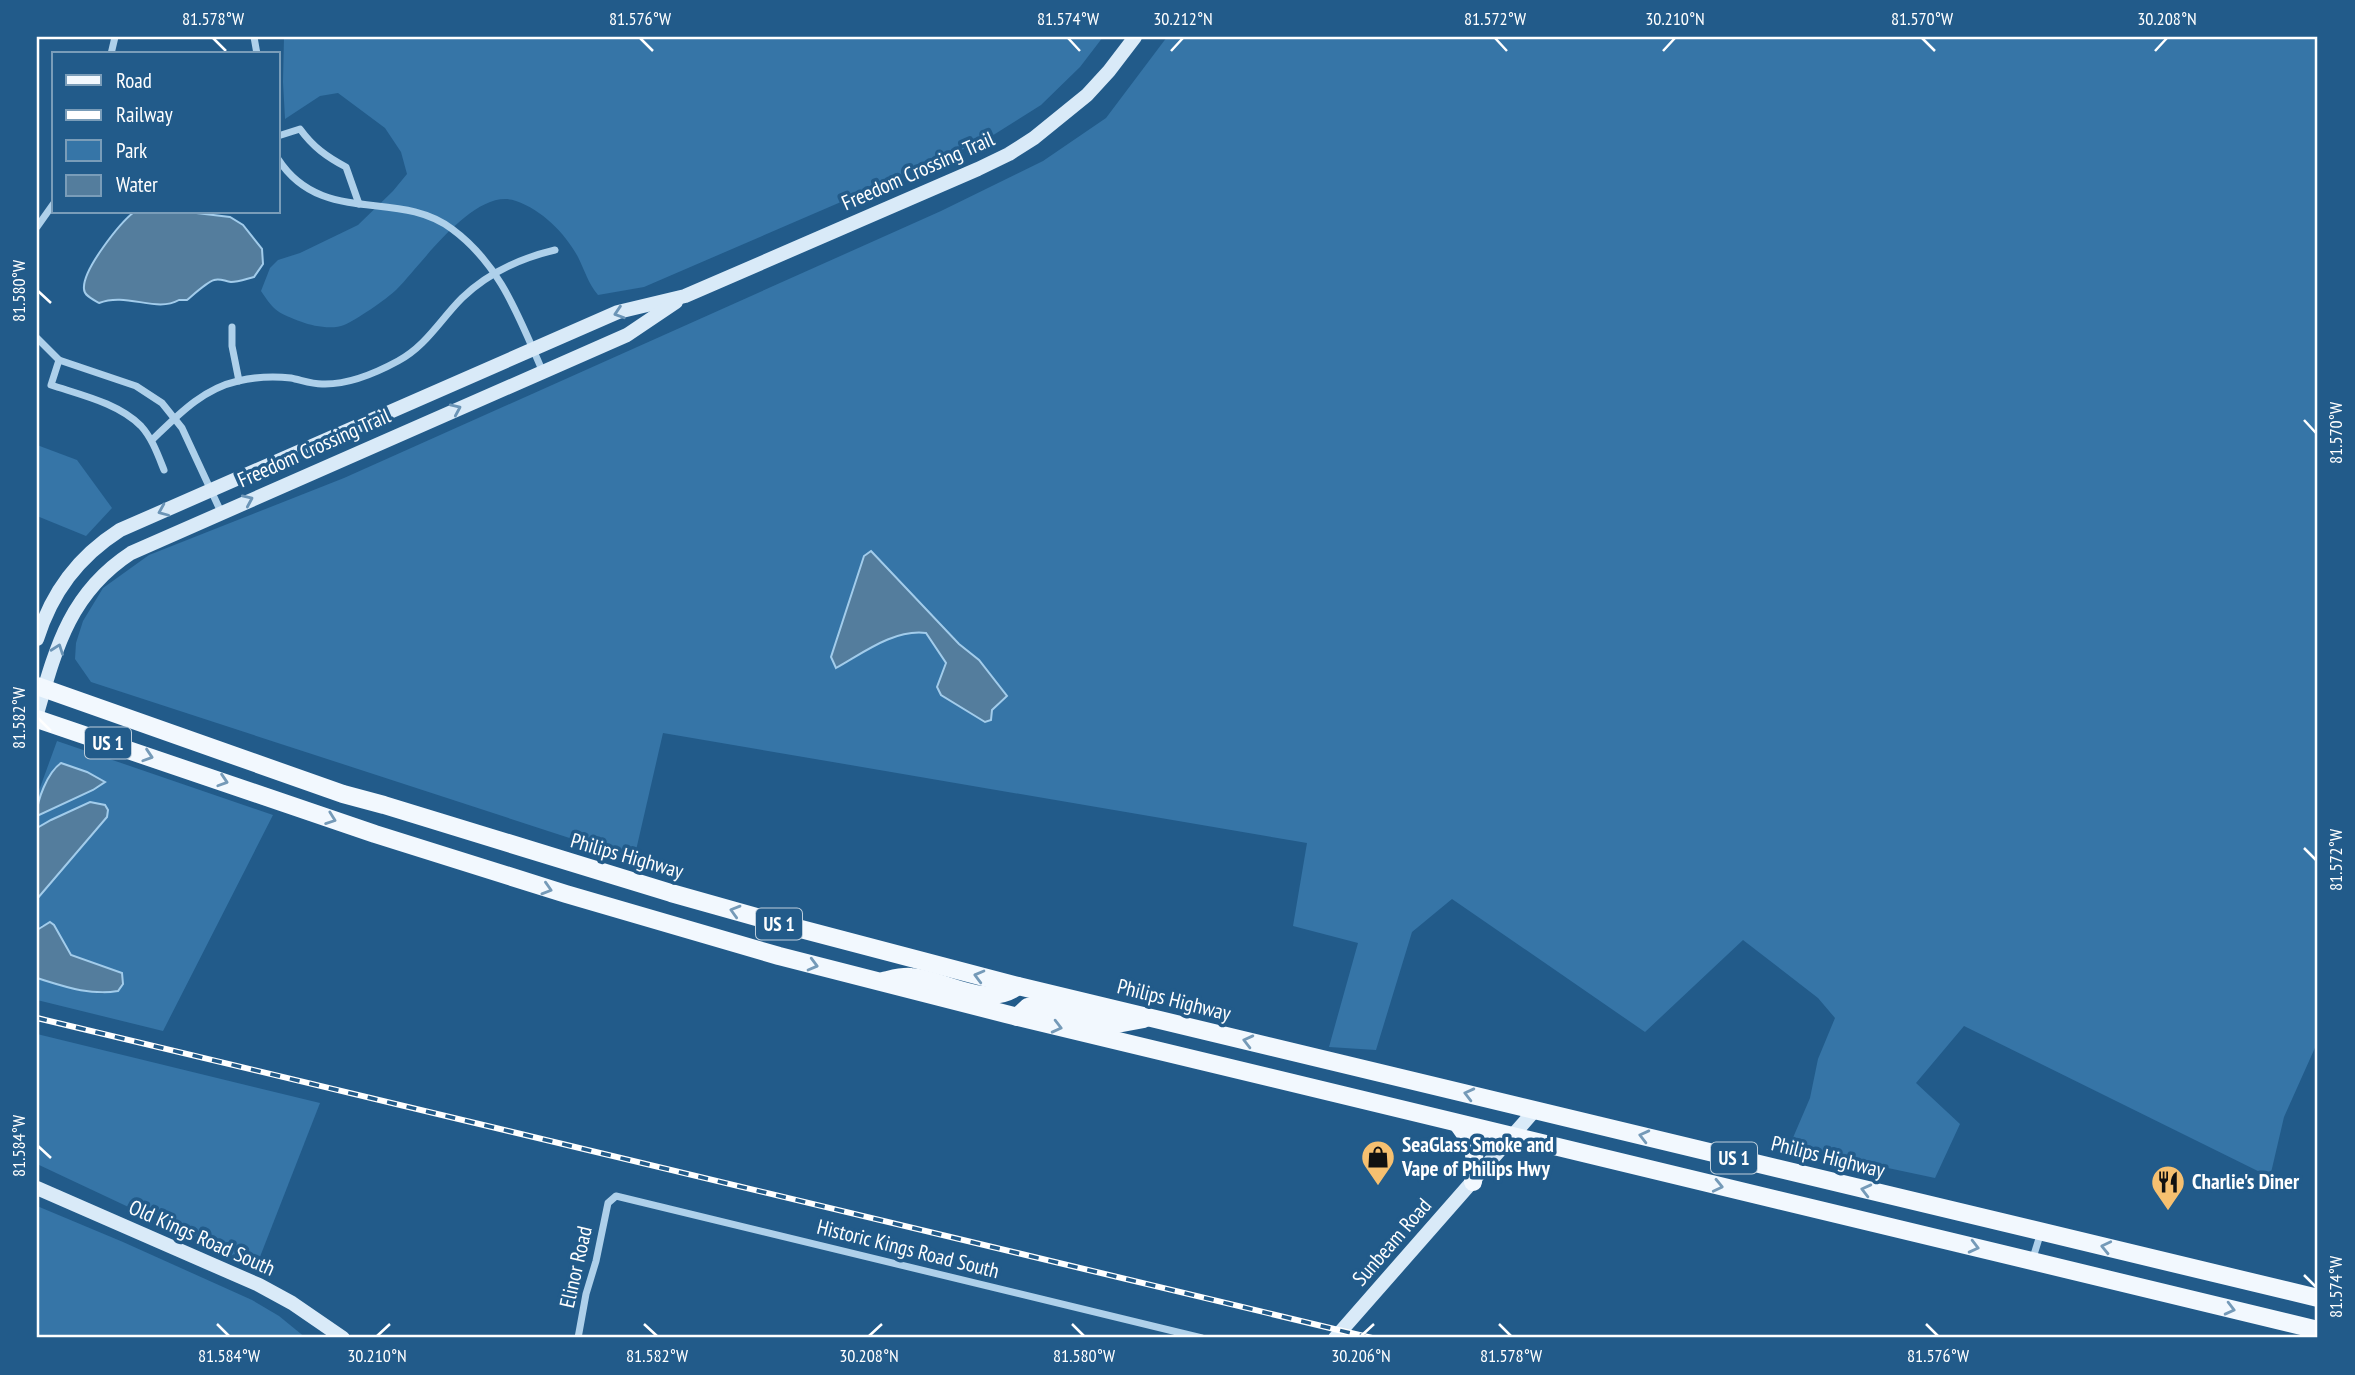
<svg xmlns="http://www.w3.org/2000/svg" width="2355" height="1375" viewBox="0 0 2355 1375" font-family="'PT Sans Narrow',sans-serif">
	<rect width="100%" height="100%" fill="#225b8a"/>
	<g fill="#3675a7" fill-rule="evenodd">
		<path d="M284,37h819l-23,30 -39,38 -54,34 -343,148 -46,8c-10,-12 -13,-24 -20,-38 -13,-24 -36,-47 -62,-56 -41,-15 -94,63 -119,88 -10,10 -41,31 -53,36 -11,5 -32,1 -42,-3 -24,-9 -27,-10 -41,-31l9,-23 8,-8 22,-7 58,-28 35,-34 14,-17 -6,-22 -16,-24 -47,-35 -18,3 -35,23 -2,-37z"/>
		<path d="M1167,37h1151v1004l-34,76 -14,60 -306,-151 -48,57 44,41 -25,54 -146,-31 21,-49 8,-39 17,-41 -17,-20 -75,-58 -98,92 -193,-133 -40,33 -36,118 -47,-3 29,-104 -65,-17 14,-83 -644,-110 -29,126 -543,-177 -16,-23 1,-16 7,-22 20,-33 46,-33 195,-77 597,-267 102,-50 63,-43zM871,551l88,93 20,16 28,36 -15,14 -55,-24 9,-23 -19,-30c-34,-4 -62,21 -91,34l-5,-11 33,-100z"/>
		<path d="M37,445l40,15 35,48 -26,28 -49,-20z"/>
		<path d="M57,741l216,74 -110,216 -126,-31v-22l47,13 19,3 19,-21 -51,-18 -17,-30h-12l-5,5v-31l70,-81 -56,2 -14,8v-13l56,-25 12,-8 -18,-10 -38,7 -12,29v-12z"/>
		<path d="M37,1034l283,69 -64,164 -219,-103z"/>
		<path d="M37,1206l86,36 129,58 27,16 27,22h-269z"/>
	</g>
	<g fill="#547d9d" stroke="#a2cceb" stroke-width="2">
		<path d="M134,212h54l42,5 13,8 19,24 1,15 -9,13c-8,2 -16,5 -23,5 -7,-1 -11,-4 -17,-2 -7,2 -21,15 -27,20h-8c-23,13 -52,-8 -80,3 -5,-3 -15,-7 -15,-14 -2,-19 36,-66 50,-77z"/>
		<path d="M871,551l88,93 20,16 28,36 -15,14 -1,10 -6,2 -44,-27 -4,-8 9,-24 -20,-30c-32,-4 -63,20 -90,35l-5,-11 33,-101z"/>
		<path d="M61,763l26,9 18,10 -12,8 -56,26c-1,-15 11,-44 24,-53z"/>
		<path d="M90,802l15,3 3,5 -1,7 -70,82v-71l14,-8z"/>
		<path d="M50,922l4,3 17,30 51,18 1,11 -5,7c-28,5 -55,-5 -81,-13v-48z"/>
	</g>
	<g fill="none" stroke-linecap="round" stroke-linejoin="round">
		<g stroke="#aed0ea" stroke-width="7">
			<path d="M254,37l3,17"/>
			<path d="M111,54l4,-17"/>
			<path d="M278,136l22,-7c13,18 27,28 46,38l13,37"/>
			<path d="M278,159c44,68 120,29 174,70 49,36 67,89 91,143"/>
			<path d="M37,227l17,-24"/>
			<path d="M232,327v19l7,35"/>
			<path d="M37,338l22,22 77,26 26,17 20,25 39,84"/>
			<path d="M59,360l-8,25c30,10 67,18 90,41 11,12 17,29 23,44"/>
			<path d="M152,440c25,-24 50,-51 86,-59 17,-4 36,-5 53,-3 10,2 21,6 31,6 25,1 54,-11 76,-23 28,-15 42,-41 64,-63 26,-25 59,-40 93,-48"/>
			<path d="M2032,1261l9,-29"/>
			<path d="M578,1338l8,-44 10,-33 12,-58 8,-7 586,142"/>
		</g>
		<g stroke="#d9eaf8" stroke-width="14">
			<path d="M37,639c15,-47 41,-82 83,-109l498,-218 67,-16 293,-127 31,-15 25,-16 53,-43 22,-24 26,-34"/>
			<path d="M37,714c19,-67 33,-121 94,-161l496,-218 49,-33"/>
			<path d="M37,1188l222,97 33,18 51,35"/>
			<path d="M1335,1338l200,-228"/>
		</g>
		<g stroke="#f2f8fe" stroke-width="18">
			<path d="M37,686l306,108 41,11 287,88 107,30 240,63 1300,312"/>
			<path d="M37,719l338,115 191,60 213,62 227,58 1312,316"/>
			<path d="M883,981c9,-2 19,-5 28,-4 36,3 73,33 107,9"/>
			<path d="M1017,1017l11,-10 13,-2 76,19 27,-5"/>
			<path d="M1458,1124c17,23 19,30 15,58"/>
		</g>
		<g stroke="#fff" stroke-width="6">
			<path id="rail" d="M37,1018l1335,320"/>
		</g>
		<use href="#rail" stroke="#225b8a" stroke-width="3.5" stroke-dasharray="10" stroke-linecap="butt"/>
	</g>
	<defs><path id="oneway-chevron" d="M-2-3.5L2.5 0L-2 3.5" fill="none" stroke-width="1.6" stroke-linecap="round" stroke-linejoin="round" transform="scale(1.75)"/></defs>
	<g stroke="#6b94b6">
		<use href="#oneway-chevron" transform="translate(619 313) rotate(162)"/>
		<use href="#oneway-chevron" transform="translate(456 409) rotate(-24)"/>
		<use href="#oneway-chevron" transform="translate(248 500) rotate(-24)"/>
		<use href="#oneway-chevron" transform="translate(163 511) rotate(157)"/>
		<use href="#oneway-chevron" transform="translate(58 649) rotate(-70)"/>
	</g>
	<g stroke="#759ab8">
		<use href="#oneway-chevron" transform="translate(148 756) rotate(18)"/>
		<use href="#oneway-chevron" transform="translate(223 781) rotate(18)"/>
		<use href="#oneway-chevron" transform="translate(331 819) rotate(20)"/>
		<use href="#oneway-chevron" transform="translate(547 889) rotate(17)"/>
		<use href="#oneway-chevron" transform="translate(735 911) rotate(-164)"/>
		<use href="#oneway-chevron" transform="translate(813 965) rotate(15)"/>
		<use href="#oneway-chevron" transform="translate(979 976) rotate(-165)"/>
		<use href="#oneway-chevron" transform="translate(1057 1027) rotate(14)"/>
		<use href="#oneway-chevron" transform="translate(1248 1041) rotate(-166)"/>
		<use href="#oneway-chevron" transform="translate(1469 1094) rotate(-166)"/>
		<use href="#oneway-chevron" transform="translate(1644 1136) rotate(-166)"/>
		<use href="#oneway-chevron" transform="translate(1718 1186) rotate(13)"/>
		<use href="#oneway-chevron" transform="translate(1866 1190) rotate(-166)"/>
		<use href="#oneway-chevron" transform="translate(1974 1247) rotate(14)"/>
		<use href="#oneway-chevron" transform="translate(2106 1247) rotate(-167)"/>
		<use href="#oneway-chevron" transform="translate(2230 1309) rotate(14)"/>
	</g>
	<path fill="none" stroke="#fff" stroke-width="2.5" d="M213,38l13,13M640,38l13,13M1068,38l12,13M1495,38l12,13M1922,38l13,13M1171,51l12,-13M1663,51l12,-13M2155,51l12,-13M38,291l13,12M2304,420l12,13M38,718l13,13M2304,848l12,12M38,1146l13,12M2304,1275l12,12M217,1324l12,12M644,1324l13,12M1072,1324l12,12M1499,1324l12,12M1926,1324l12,12M377,1336l13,-12M869,1336l13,-12M1361,1336l13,-12"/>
	<defs>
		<g id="shop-pin" transform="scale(1.75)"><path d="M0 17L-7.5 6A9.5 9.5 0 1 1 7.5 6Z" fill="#f6c070" stroke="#225b8a"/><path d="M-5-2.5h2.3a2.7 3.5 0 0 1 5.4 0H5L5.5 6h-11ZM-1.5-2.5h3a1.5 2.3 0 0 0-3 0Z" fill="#111"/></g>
		<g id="restaurant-pin" transform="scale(1.75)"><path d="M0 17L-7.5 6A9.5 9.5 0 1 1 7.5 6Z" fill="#f6c070" stroke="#225b8a"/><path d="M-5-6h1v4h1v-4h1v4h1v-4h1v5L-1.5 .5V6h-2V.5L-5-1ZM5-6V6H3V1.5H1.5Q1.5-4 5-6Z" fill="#111"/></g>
	</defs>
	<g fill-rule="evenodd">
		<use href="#shop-pin" x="1378" y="1157"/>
		<use href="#restaurant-pin" x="2168" y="1182"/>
	</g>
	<g text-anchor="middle" stroke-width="7" stroke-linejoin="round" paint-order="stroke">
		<g fill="#225b8a" stroke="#bdcedc" stroke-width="2">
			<rect x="85" y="727.5" width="46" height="31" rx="5"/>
			<rect x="756" y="908.5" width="46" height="31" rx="5"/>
			<rect x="1711" y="1142.5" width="46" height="31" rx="5"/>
		</g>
		<g font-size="19" font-weight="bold" fill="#fff">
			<text x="108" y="750">US 1</text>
			<text x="779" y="931">US 1</text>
			<text x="1734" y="1165">US 1</text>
		</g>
		<g font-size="21" fill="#fff" stroke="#225b8a">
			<text transform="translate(918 171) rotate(-24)" y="7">Freedom Crossing Trail</text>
			<text transform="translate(314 448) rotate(-24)" y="7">Freedom Crossing Trail</text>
			<text transform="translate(627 856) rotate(16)" y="7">Philips Highway</text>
			<text transform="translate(1174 1000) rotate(14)" y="7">Philips Highway</text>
			<text transform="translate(1828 1157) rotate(14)" y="7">Philips Highway</text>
			<text transform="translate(202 1238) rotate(24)" y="7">Old Kings Road South</text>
			<text transform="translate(1392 1242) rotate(-49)" y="7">Sunbeam Road</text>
			<text transform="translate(908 1249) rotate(14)" y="7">Historic Kings Road South</text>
			<text transform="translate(576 1267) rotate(-77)" y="7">Elinor Road</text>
		</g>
		<g font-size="21" font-weight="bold" fill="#fff" stroke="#225b8a" text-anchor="start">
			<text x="1402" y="1152">SeaGlass Smoke and<tspan x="1402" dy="24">Vape of Philips Hwy</tspan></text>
			<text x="2192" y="1189">Charlie's Diner</text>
		</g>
	</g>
	<rect width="2355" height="1375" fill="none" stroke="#225b8a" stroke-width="77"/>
	<rect x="52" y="52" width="228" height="161" fill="#225b8a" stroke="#7a9db9" stroke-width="2"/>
	<rect x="66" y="75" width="35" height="10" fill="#f2f8fe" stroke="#7a9db9" stroke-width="2"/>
	<text x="116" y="88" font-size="21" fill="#ffffff">Road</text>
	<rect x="66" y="110" width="35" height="10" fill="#ffffff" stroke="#7a9db9" stroke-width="2"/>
	<text x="116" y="122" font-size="21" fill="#ffffff">Railway</text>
	<rect x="66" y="140" width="35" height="21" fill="#3675a7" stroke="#7a9db9" stroke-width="2"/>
	<text x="116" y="158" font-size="21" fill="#ffffff">Park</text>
	<rect x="66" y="175" width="35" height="21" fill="#547d9d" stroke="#7a9db9" stroke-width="2"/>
	<text x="116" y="192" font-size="21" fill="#ffffff">Water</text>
	<rect x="38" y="38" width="2278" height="1298" fill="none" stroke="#fff" stroke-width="2.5"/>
	<g font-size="18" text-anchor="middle" fill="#fff">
		<text x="213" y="25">81.578°W</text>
		<text x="640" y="25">81.576°W</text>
		<text x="1068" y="25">81.574°W</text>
		<text x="1183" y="25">30.212°N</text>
		<text x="1495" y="25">81.572°W</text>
		<text x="1675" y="25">30.210°N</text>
		<text x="1922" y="25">81.570°W</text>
		<text x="2167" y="25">30.208°N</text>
		<text transform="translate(19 291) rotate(-90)" y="6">81.580°W</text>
		<text transform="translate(2336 433) rotate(-90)" y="6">81.570°W</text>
		<text transform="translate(19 718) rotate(-90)" y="6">81.582°W</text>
		<text transform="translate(2336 860) rotate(-90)" y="6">81.572°W</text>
		<text transform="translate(19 1146) rotate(-90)" y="6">81.584°W</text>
		<text transform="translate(2336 1287) rotate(-90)" y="6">81.574°W</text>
		<text x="229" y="1362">81.584°W</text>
		<text x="377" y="1362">30.210°N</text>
		<text x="657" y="1362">81.582°W</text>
		<text x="869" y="1362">30.208°N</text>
		<text x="1084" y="1362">81.580°W</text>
		<text x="1361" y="1362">30.206°N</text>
		<text x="1511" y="1362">81.578°W</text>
		<text x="1938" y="1362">81.576°W</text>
	</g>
</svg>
